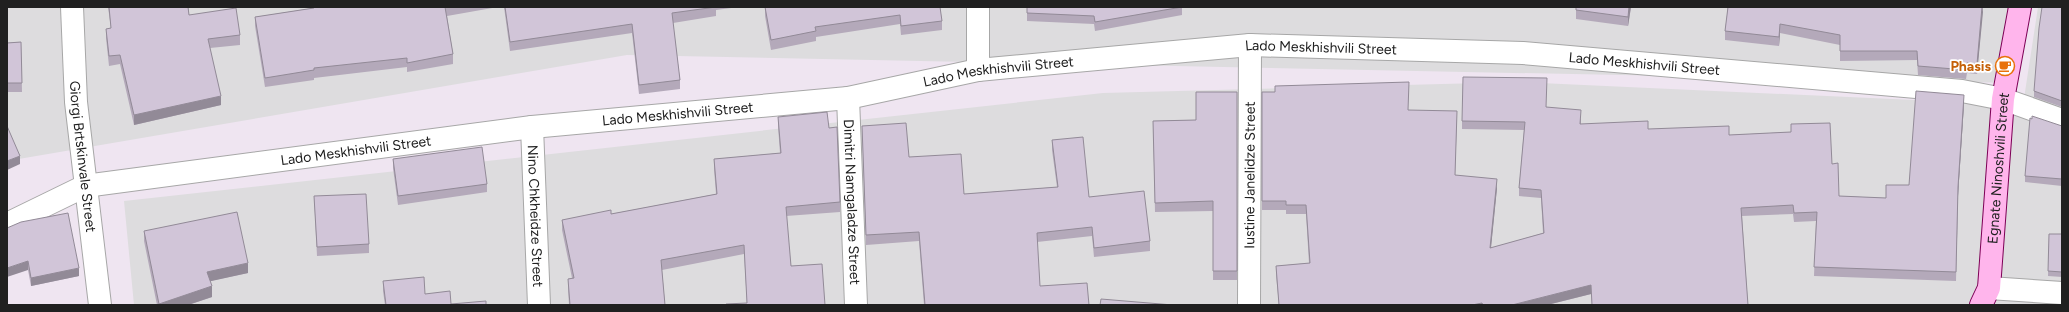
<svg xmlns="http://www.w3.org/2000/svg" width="2069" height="312" viewBox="0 0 2069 312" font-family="Figtree,sans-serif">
	<rect width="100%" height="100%" fill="#efe5f1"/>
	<g fill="#dddcde">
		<path d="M7,7h2018l-10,76 -1388,-28 -620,106z"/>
		<path d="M2038,7h24v298h-1928l-10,-104 979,-108 416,-11 504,23z"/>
	</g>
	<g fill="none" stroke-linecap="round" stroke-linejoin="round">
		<g stroke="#a7a7a7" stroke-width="24">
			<g id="minor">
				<path id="s1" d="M72,7l4,95 24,203"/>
				<path d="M978,7v63"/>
				<path id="s2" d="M848,98l8,207"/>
				<path id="s3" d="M532,127l7,178"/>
				<path d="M1989,288l73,5"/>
				<path id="s4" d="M1249,305l1,-260"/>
			</g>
		</g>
		<g stroke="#a7a7a7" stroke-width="24">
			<g id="tertiary">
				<path id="s5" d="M7,224l78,-38 447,-59 316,-29 130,-28 272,-25 273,8 439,38 41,8 59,21"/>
			</g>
		</g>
		<g stroke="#7d0056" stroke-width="24">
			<g id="secondary">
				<path id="s6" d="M1981,305l8,-17 14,-189 17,-92"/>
			</g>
		</g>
		<use href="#minor" stroke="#fff" stroke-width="22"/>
		<use href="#tertiary" stroke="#fff" stroke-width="22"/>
		<use href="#secondary" stroke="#ffb5ec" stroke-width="22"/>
	</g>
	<g fill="#b4a9ba">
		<path d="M108,7h80l1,8 51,20v10l-30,3 11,57 -87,20 -14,-61 -11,2 -3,-28v-9l5,-1z"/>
		<path d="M313,7h185l-51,9 6,38v10l-46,8v-5l-93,11v2l-49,7 -10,-61v-9l58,-9z"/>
		<path d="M504,7h235l-23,3v6l-43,7 7,57v9l-41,5 -7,-61 -122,18z"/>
		<path d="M765,7h175l2,14v9l-41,5 -1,-11 -84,13v4l-45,9 -6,-34z"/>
		<path d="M1027,7h155v8l-87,16 -1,-7 -67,-3z"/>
		<path d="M1631,7l-3,19 -52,-7v-9z"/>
		<path d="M1728,7h255l-6,67 -10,-1 -1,6 -48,-4 -1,-15 -77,1v-16l-60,-12 -1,13 -54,-6v-9z"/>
		<path d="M2062,7v100l-28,-10v-6z"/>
		<path d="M21,42l1,50h-15v-49z"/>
		<path d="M1237,92v188h-24v-69l-58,1 -2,-91 43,-1z"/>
		<path d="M1262,92l146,18 49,10 -2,55 42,13 -6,60 52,-15 -2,-35 -22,-2v-8l5,-58 -62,-1v-8l85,-14 34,12v5l67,5 81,6 62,-3v-8l41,40 7,32 47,2 23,-13 55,-81 -6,92 -2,85 -142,-5 2,-55 -22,1 -1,-8 -51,2 6,89h-156l-1,-11 -44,11h-268l-3,-30v-9l33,-3 -3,-49h-20v-4h-24z"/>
		<path d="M778,117l51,11 11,74v10l-54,4 5,50 -44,37 -3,-49 -82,16 3,35h-96l-1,-17v-9l4,-1 -10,-48v-10l49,-6 105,-20 -2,-25v-10l66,-6 -2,-27z"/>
		<path d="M862,126l47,31 55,37 93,-7 -5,-37v-10l37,57 61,44v10l-56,6 -2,-21 -55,6 3,44 49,19h-165l-5,-64 -53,4z"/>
		<path d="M2062,126v60l-37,-4v-6z"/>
		<path d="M393,159l94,25v8l-89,13 -5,-37z"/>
		<path d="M314,196l55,48v9l-52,3z"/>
		<path d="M7,228l72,48 -48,10 -3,-16z"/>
		<path d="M144,231l104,42 -38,8 2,16 -24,8h-31l-13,-64z"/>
		<path d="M2049,234h13v43l-14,-1z"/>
		<path d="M383,281l42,13 26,10 35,1h-101l-2,-14z"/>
	</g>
	<g fill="#928a97">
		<path d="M1629,7h2l-3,19v-9z"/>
		<path d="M1982,7l1,5 -6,62v-10z"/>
		<path d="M1780,24v9l-1,13v-9z"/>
		<path d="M1964,95v9l-6,92 -2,85 2,-94z"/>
		<path d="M221,96v9l-87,20v-10z"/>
		<path d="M20,156v8l-13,6v-9z"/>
		<path d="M1497,179v9l-7,69v-9z"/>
		<path d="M28,261v9l-21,7v-9z"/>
		<path d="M248,263v10l-41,9v-10z"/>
		<path d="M79,268v8l-48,10v-8z"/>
		<path d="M1591,285v9l-44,11h-35z"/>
		<path d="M212,286v11l-24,8h-29v-1z"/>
		<path d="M1482,303v2h-10z"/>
	</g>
	<g fill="#d1c5d8" stroke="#928a97">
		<path d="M109,7h79l1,8 47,-7 4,27 -32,4 13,57 -87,19 -14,-60 -11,1 -3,-27 5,-1z"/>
		<path d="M314,7h131l8,47 -46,9v-5l-93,10v2l-49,8 -10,-61 59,-9z"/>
		<path d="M505,7h211l-44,6 8,67 -41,5 -7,-61 -122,18z"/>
		<path d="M765,7h175l2,14 -41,5 -1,-11 -85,12 1,4 -45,9z"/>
		<path d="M1027,7h155l-87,15 -1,-6 -67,-3z"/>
		<path d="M1576,7h53l-1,10 -52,-7z"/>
		<path d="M1728,7h254l-5,57 -10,-1 -1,7 -48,-4 -1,-15h-77v-16l-60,-11 -1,13 -54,-6z"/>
		<path d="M2042,7h20v94l-28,-10 5,-63z"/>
		<path d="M21,42l1,41h-15v-40z"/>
		<path d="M1463,77l84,1 -1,29 35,3 -1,14 68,-3v8l81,-3v9l62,-3v-8l39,-1 2,41 6,-1 1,33 47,2v-13h23l7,-94 48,4 -6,92 -2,85 -142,-5 3,-55 -23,1 -1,-8 -52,3 7,97h-156l-1,-20 -79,20h-29l-1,-2 -10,2h-193l-3,-39 34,-3 -4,-58h-20v-4h-24v-109h13v-6l134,-4 -1,28 49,1 -2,64 42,4 -7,69 54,-15 -3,-43 -22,-2 6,-66 -63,-1z"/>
		<path d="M1196,92h41v179h-24v-70l-58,2 -2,-82 43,-1z"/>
		<path d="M827,112l2,16 8,-1 3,75 -54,5 5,59 31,-2 3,41h-99v-1l21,-1 -3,-58 -83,15 4,45h-95l-2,-26 6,-1 -12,-58 49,-10v4l106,-20 -3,-35 67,-6 -3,-36z"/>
		<path d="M2032,116l30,10v53l-37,-3 5,-58 2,1z"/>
		<path d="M906,123l3,34 52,-3 3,40 94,-7 -6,-47 31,-3 6,60 55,-6 6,50 -56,7 -2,-21 -55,6 3,53 47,-3 2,22h-164l-6,-73 -53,3 -4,-109z"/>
		<path d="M7,126l13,30 -13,5z"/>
		<path d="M482,147l5,37 -89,12 -5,-37z"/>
		<path d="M366,194l3,50 -52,3 -3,-51z"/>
		<path d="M237,212l11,51 -41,9 5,14 -53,18 -15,-73z"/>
		<path d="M68,213l11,55 -48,10 -3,-17 -21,7v-40l14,-6z"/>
		<path d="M2049,234h13v38l-14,-1z"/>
		<path d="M424,277l1,17 25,-3 1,13 35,-3v4h-100l-3,-24z"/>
		<path d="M1101,299l72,6h-73z"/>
	</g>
	<defs>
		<g id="cafe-ring" transform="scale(1)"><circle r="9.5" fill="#fff" stroke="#e8710a" stroke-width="1.5"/><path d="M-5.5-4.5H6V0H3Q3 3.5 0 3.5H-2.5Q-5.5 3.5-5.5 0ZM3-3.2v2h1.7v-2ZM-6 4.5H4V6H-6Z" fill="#e8710a"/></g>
	</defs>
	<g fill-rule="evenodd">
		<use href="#cafe-ring" x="2005" y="66"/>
	</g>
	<g text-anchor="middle" stroke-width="3.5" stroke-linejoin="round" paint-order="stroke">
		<g font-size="14" fill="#202020" stroke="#fff">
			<text dy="5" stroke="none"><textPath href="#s5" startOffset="1332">Lado Meskhishvili Street</textPath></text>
			<text dy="5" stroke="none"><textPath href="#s5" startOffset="1656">Lado Meskhishvili Street</textPath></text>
			<text dy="5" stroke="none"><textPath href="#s5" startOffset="1008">Lado Meskhishvili Street</textPath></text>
			<text dy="5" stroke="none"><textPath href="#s5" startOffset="684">Lado Meskhishvili Street</textPath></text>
			<text dy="5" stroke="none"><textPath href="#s5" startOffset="360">Lado Meskhishvili Street</textPath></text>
			<text dy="5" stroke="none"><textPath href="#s1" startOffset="150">Giorgi Brtskinvale Street</textPath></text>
			<text dy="5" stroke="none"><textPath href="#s6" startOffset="139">Egnate Ninoshvili Street</textPath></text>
			<text dy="5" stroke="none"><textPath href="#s4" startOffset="130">Iustine Janelidze Street</textPath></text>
			<text dy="5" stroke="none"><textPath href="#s2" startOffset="104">Dimitri Namgaladze Street</textPath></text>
			<text dy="5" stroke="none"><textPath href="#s3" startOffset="89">Nino Chkheidze Street</textPath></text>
		</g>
		<g font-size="14" font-weight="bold" fill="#c56008" stroke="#fff" text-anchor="end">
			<text x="1991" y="71">Phasis</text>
		</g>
	</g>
	<rect width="2069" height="312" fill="none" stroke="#202020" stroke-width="16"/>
</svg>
